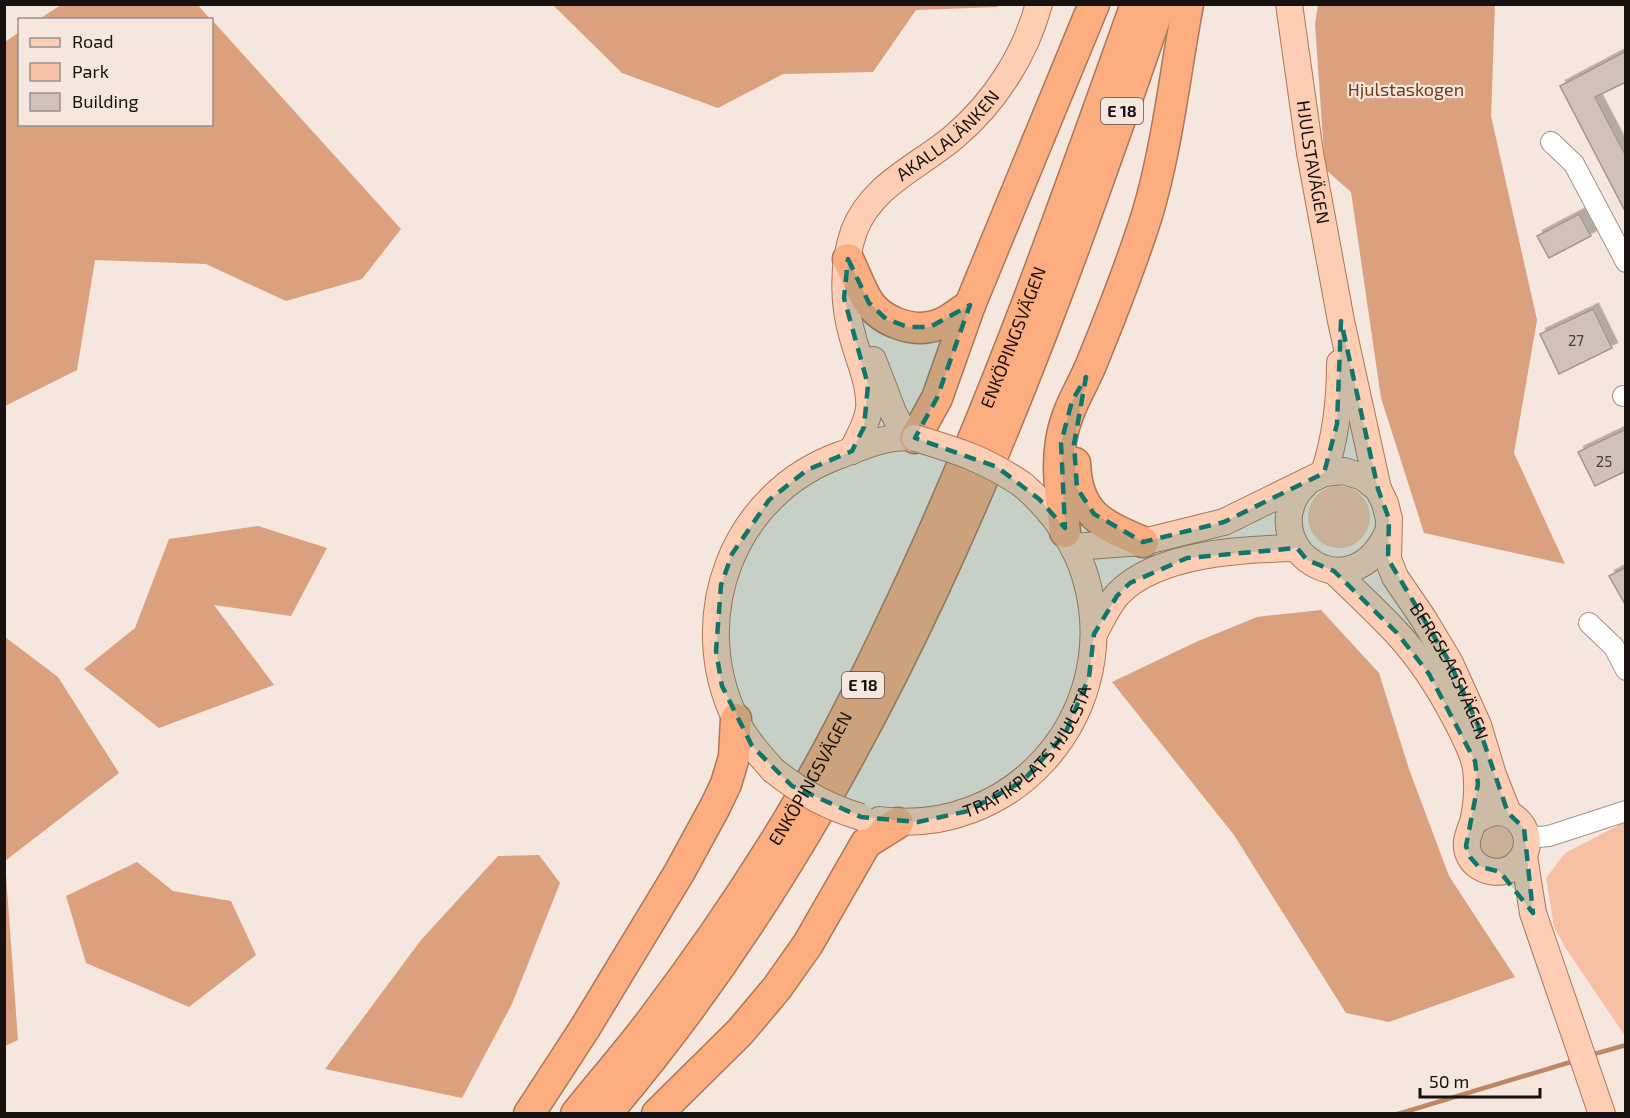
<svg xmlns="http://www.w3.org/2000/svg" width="1630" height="1118" viewBox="0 0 1630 1118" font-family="'Exo 2',sans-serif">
	<defs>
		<filter id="shadow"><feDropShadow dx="5.5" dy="-5.5" stdDeviation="0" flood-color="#0004"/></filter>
	</defs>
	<rect width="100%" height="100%" fill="#f5e6de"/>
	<g fill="#f8c0a2">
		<circle cx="1339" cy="517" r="31"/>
		<path d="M1625,822h1l-1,214 -60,-89 -11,-20 -8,-49 19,-25z"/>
		<circle cx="1496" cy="843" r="17"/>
	</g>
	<g fill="#dba07e">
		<path d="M997,4l1,3 -82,3 -43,62 -90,2 -65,34 -96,-35 -69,-68z"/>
		<path d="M61,5h137l13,15 -172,-1z"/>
		<path d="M1318,5h177l-4,111 46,204 -23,133 51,111 -141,-31 -43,-135 -30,-206 -26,-23 -10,-145z"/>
		<path d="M212,20l189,209 -39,50 -76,22 -80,-37 -111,-4 -18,110 -72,36v-364l14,-10 1,92h192z"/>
		<path d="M258,526l69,22 -36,68 -77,-11 60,80 -115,43 -75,-59 51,-41 34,-89z"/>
		<path d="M1321,610l58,63 30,96 40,107 66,101 -126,45 -43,-9 -112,-178 -122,-153 84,-40 61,-25z"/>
		<path d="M5,637l53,40 61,96 -114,88 13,179 -13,6z"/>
		<path d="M539,855l21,28 -48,121 -50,94 -137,-29 96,-129 77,-84z"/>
		<path d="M137,862l36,29 58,10 25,54 -67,52 -103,-44 -20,-67z"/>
	</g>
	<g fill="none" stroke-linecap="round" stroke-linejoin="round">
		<g stroke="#bf8665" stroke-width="4.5">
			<path d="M1591,1055l35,-10"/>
			<path d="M1398,1114l176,-53"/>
		</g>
	</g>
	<g fill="#d0c2ba" stroke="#a3958e" stroke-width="1.5" filter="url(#shadow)">
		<path d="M1626,51v31l-31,15 31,59v57l-66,-127z"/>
		<path d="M1579,214l12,22 -42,22 -12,-22z"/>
		<path d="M1593,309l19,39 -53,26 -19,-40z"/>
		<path d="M1626,429v42l-31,15 -17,-34z"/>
		<path d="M1626,567v39l-17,-30z"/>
	</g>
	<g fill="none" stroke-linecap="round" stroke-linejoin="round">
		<g stroke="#a3958e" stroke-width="22">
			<g id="minor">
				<path d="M1551,142l23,22 52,98"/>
				<path d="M1623,396h3"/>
				<path d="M1589,623l25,24 12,23"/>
				<path d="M1527,838l22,-2 77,-25"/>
			</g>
		</g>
		<g stroke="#ab7758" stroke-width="28">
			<g id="major">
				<path id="s1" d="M1289,4l21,149 31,168 37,168"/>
				<path d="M873,360l20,52 13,25"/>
				<path id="s2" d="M852,451c6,-13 15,-27 17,-42 2,-24 -10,-48 -16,-71 -10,-33 -11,-73 1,-107 18,-47 65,-64 101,-95 40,-34 70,-81 84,-132"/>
				<path d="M1324,473c12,-36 16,-72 16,-110"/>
				<path d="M1308,481c-4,5 -9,9 -12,14 -33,58 55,115 91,39"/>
				<path id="s3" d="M1073,547l70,-5 81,-20 100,-49 20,-2 19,6 15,12 7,14 4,16 -1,40 7,18 28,41 27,45 28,62 15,50 15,38"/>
				<path d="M1334,571c21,20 42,40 62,61 23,25 43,55 59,86 8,15 18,33 21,50 2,17 1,37 -3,54 -4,12 -10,22 -3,35 9,16 34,20 47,7 27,-25 -6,-73 -44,-41"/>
				<path d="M1094,634c7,-13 14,-29 24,-40 39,-41 125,-45 179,-46"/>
				<path d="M773,770c-14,-16 -29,-32 -38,-52 -48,-101 -3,-224 105,-263 22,-8 50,-21 75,-17"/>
				<path id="s4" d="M879,820c131,18 238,-100 210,-229 -9,-43 -34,-78 -66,-106"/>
				<path d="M1524,856l9,57 69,201"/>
			</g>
		</g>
		<g stroke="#ab7758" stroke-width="33">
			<g id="highway">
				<path d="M848,259c7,14 12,29 20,42 12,19 40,30 61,26 16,-2 28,-13 41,-22"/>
				<path d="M915,438l22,-40 33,-93 124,-301"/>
				<path d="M1075,463c2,51 26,61 68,79"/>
				<path d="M1065,532c-3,-30 -9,-61 -4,-91 5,-31 18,-48 30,-76 20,-49 40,-99 56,-150 20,-66 28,-142 41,-211"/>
				<path d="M529,1114l56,-86 94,-155 36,-66 11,-23 8,-27 2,-38"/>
				<path id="s5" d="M576,1114c26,-33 54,-64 79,-98 40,-53 79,-109 114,-165 51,-80 93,-165 133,-250 91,-193 162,-395 234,-597"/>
				<path d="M606,1114c273,-320 420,-718 554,-1110"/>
				<path d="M657,1114l83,-82 37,-44 31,-44 58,-101 32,-20"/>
			</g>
		</g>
		<use href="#minor" stroke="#fff" stroke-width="20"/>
		<use href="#major" stroke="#fdceb3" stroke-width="26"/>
		<use href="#highway" stroke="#fbad80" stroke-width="30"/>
		<g stroke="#ab7758" stroke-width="28" stroke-linecap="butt">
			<g id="major-bridge">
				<path d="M915,438c43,13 70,21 108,47"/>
				<path d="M773,770c27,22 54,37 88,47"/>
			</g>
		</g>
		<use href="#major-bridge" stroke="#fdceb3" stroke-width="26"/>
	</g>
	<path fill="#0f766e" fill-opacity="0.2" stroke="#0f766e" stroke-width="4.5" stroke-dasharray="12 8" stroke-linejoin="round" d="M848,259l21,44 17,16 22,8h22l40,-22 -33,93 -22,40 82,29 42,32 26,29 -4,-85 11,-42 14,-24 -12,67 3,44 17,26 49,28 81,-20 100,-49 13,-49 4,-103 37,168 11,30 -1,40 62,104 28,62 30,88 16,15 9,85 -33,-41 -22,-6 -8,-9 -4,-11 12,-62 -3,-23 -46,-87 -32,-41 -63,-62 -27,-11 -10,-12 -110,10 -57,25 -13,13 -23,38 -5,43 -24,57 -42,47 -55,30 -50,11 -57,-5 -69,-31 -40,-40 -30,-60 -6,-35 5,-66 11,-31 37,-54 38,-30 45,-19 12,-24 4,-42 -24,-87z"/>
	<g text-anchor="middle" stroke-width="4.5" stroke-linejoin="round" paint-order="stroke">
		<g font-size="15" fill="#453e3a">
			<text x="1576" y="346">27</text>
			<text x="1604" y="467">25</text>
		</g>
		<g fill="#f5e6de" stroke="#5a524d" stroke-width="1.5">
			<rect x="1101" y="98" width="42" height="26" rx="4.5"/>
			<rect x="842" y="672" width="42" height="26" rx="4.5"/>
		</g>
		<g font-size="16" font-weight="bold" fill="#17120f">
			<text x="1122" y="117">E 18</text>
			<text x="863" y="691">E 18</text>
		</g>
		<g font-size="18" fill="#723b17" stroke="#f5e6de">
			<text x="1406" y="96">Hjulstaskogen</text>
		</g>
		<g font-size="18" fill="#17120f" stroke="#f5e6de">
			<text dy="6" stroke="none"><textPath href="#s2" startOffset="363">AKALLALÄNKEN</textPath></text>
			<text dy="6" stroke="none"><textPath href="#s1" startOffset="160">HJULSTAVÄGEN</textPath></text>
			<text dy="6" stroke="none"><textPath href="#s5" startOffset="896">ENKÖPINGSVÄGEN</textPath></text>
			<text dy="6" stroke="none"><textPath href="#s3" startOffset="525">BERGSLAGSVÄGEN</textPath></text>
			<text dy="6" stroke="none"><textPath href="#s4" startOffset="177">TRAFIKPLATS HJULSTA</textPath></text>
			<text dy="6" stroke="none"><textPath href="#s5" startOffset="410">ENKÖPINGSVÄGEN</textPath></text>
		</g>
	</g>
	<rect width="1630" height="1118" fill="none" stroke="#17120f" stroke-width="12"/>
	<rect x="18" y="18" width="195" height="108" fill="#f5e6de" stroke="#9c918b" stroke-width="1.5"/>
	<rect x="30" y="38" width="30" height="9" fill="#fdceb3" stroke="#9c918b" stroke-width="1.5"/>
	<text x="72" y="48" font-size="18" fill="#17120f">Road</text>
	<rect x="30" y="63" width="30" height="18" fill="#f8c0a2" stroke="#9c918b" stroke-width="1.5"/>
	<text x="72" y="78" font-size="18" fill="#17120f">Park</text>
	<rect x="30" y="93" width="30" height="18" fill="#d0c2ba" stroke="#9c918b" stroke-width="1.5"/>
	<text x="72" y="108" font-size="18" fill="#17120f">Building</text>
	<path d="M1420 1088v9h120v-9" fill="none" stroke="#17120f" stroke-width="3"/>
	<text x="1429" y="1088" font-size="18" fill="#17120f" stroke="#f5e6de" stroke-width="4.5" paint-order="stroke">50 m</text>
</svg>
